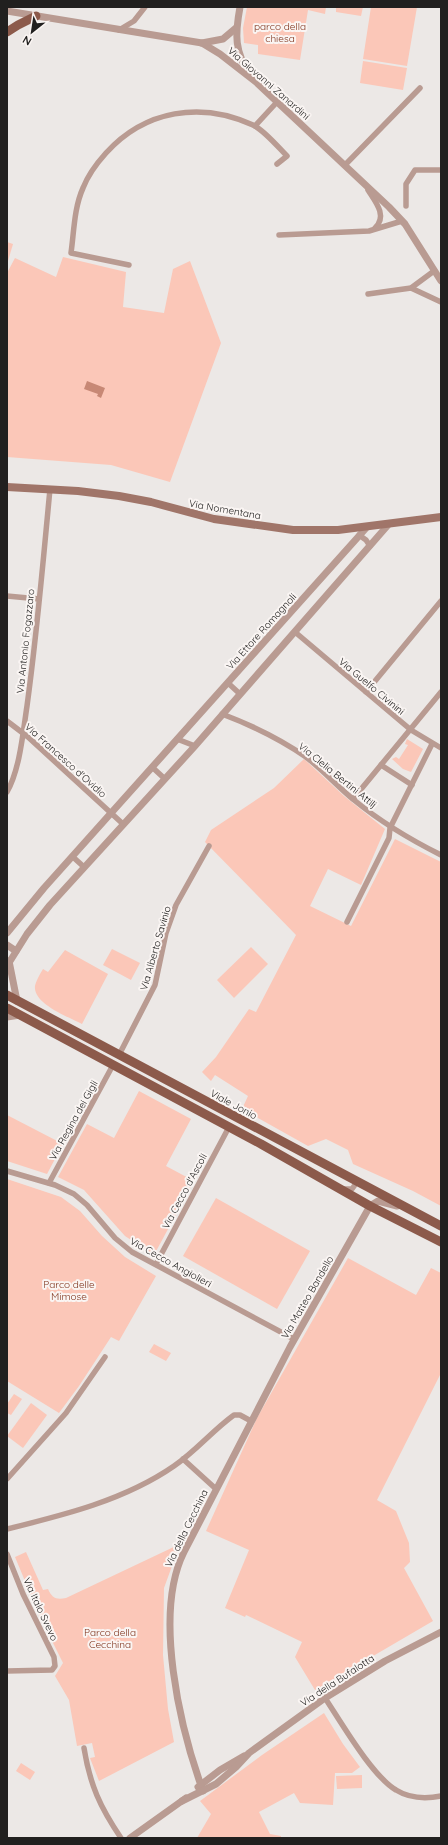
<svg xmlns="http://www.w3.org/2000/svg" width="448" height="1845" viewBox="0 0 448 1845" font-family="Quicksand,sans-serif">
	<rect width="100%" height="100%" fill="#ece8e6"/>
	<g fill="#fbc7b8">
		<path d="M247,7h79l-1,7 -17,-4 -8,50 -42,-6v-9l-14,-2 -1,-15z"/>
		<path d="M336,7h27l-2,9 -25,-4z"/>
		<path d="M371,7h46l-10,59 -44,-7z"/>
		<path d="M363,61l44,7 -4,22 -43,-7z"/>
		<path d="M7,242l6,2 -5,17 -1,-1z"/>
		<path d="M63,257l63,15 -3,35 41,6 9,-44 17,-8 31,82 -51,139 -59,-17 -104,-8v-184l8,-15 41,19z"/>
		<path d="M407,739l16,10 -12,23 -8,-3 -11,-10 4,-2 3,2 9,-14 -3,-1z"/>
		<path d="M304,759l40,37 41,33 -24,56 -33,-16 -18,37 41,20 44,-87 46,23v344l-28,-15 -60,-27 -5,-14 -22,-11 -18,7 -66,-37 6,-13 -33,-21 -4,6 -9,-9 14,-15 33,-48 7,3 40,-77 -91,-93 6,-12 63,-42z"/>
		<path d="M251,947l17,17 -34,34 -17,-18z"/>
		<path d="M112,949l28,14 -9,17 -28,-15z"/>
		<path d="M65,950l43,24 -26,50c-13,-7 -49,-20 -47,-38 1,-5 5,-12 8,-17l5,3z"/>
		<path d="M139,1091l52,28 -25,47 28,15 -40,74 -29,-19 -41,-46 -26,-13 29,-53 27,14z"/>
		<path d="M7,1115l56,29 -16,30 -40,-13z"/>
		<path d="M7,1179l54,18 19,14 22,25 23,21 31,19 -37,65 -8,-4 -32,49 -20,27 -52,-32z"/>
		<path d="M216,1198l94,53 -33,58 -94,-53z"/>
		<path d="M348,1258l68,37 15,-27 10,5v100l-64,127 19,11 13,32 1,19 -6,6 29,53 -118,69 -20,-33 7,-15 -56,-27 -1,2 -20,-9 24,-58 -43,-19 51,-113z"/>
		<path d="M154,1344l17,9 -5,8 -17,-9z"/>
		<path d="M14,1394l8,5 -11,16 -4,-2v-9z"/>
		<path d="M31,1403l16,12 -24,33 -16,-12z"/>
		<path d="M180,1544l-16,44 -1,67 5,54 6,33 -75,39 -9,-23 5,-1 -3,-14 -15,3 -8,-46 -14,-24 8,-13 -23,-46 -25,-60 11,-5 17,38 5,-1c4,9 8,11 18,9z"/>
		<path d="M324,1713l19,31 17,23 -8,6h-17l-2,32 -33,-2 -6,-10 -35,19 11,22 11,2v2h-84l14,-24 -11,-13 62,-46z"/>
		<path d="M21,1763l14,9 -5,8 -14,-9z"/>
		<path d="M362,1775v13l-25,1 -1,-13z"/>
	</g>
	<path fill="#c78875" d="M87,381l18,7 -4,10 -4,-2 1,-2 -14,-5z"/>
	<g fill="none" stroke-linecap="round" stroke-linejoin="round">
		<g stroke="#b99b92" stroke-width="5.5">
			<path d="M119,30l15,-9 11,-14"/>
			<path d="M255,126l22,-24"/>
			<path d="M345,165l75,-77"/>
			<path d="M368,190c7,11 20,26 7,38"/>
			<path d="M406,206v-22l9,-14h26"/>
			<path d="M279,235l90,-4 33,-10"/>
			<path d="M129,265l-58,-12c3,-21 3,-45 12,-65 5,-13 14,-25 23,-35 39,-43 95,-52 147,-28 11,5 25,22 34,31l-10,8"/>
			<path d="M411,288l30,14"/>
			<path d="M368,294l43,-6 23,-17"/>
			<path d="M359,535l7,5 4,6"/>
			<path d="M7,596l32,3"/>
			<path d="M295,632l116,98 30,18"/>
			<path d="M228,683l12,11"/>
			<path d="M366,692l75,-91"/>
			<path d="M222,714c29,11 58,25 84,43 17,13 31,29 48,43 28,23 55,39 87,55"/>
			<path d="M7,721l21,16 95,87"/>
			<path d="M177,739l18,7"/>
			<path d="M381,765l31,20"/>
			<path d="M152,767l13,12"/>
			<path d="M7,792c13,-23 16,-60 20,-86 10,-72 16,-144 23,-217"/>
			<path d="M353,799l88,-107"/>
			<path d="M73,857l11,10"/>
			<path d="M347,922l42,-84 1,-10 42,-84"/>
			<path d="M119,1055l36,-70 11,-52 10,-28 33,-59"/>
			<path d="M7,1171l48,14 19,9 13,11 28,33 17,14 162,87"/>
			<path d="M49,1183l64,-118"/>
			<path d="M343,1189h9l5,-7"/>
			<path d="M156,1264l73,-137"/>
			<path d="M183,1459l33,30"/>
			<path d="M7,1479l59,-66 39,-56"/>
			<path d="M7,1529c57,-14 118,-29 167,-63 22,-15 39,-36 60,-51h6l11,6"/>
			<path d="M7,1554l16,40 31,63 1,9 -3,4 -45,1"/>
			<path d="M325,1698c16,24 47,78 71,92 13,8 30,9 45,6"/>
			<path d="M84,1748c6,37 16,59 37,90"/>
		</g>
		<g stroke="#b99b92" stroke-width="7">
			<path d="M240,7c-5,27 -6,45 11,69"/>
			<path d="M7,11l195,32 18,11 36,28 133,125 16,17 36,57"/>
			<path d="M202,43l21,-4 13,-11"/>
			<path d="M7,933l37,-45 323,-361"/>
			<path d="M7,945l9,6"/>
			<path d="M9,961l8,40"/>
			<path d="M7,966l20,-32 23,-29 145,-159 193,-221"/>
			<path d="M7,1017l13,-2"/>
			<path d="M198,1787l22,-17 24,-14"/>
			<path d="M203,1791c-23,-63 -50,-177 -19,-239l106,-205 80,-141 8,-5 19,5"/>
			<path d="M182,1801l34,-17 20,-17 13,-14 76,-55 60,-37 56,-29"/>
			<path d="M130,1838l56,-40"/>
		</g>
		<path stroke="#a07569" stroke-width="8" d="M7,487l71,4 41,5 32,6 63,17 79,11h45l103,-13"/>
		<g stroke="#8c5a4b" stroke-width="9">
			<path d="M7,32l11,-7 18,-9"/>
			<path d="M7,995l434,231"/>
			<path d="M7,1008l254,136 109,62 71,36"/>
		</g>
	</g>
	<g text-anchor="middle" stroke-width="4" stroke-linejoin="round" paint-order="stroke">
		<g font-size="10" fill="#7e3119" stroke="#faf5f3">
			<text x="280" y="30">parco della<tspan x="280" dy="12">chiesa</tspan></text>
			<text x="69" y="1288">Parco delle<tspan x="69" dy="12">Mimose</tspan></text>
			<text x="110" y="1636">Parco della<tspan x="110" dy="12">Cecchina</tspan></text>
		</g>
		<g font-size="10" fill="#21201f" stroke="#faf5f3">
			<text transform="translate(269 83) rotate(41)" y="4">Via Giovanni Zanardini</text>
			<text transform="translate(225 509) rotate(10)" y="4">Via Nomentana</text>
			<text transform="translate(261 631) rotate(-48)" y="4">Via Ettore Romagnoli</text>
			<text transform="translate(25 641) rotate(-84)" y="4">Via Antonio Fogazzaro</text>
			<text transform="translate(372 686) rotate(40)" y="4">Via Guelfo Civinini</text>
			<text transform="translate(66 760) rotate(42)" y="4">Via Francesco d'Ovidio</text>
			<text transform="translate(338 775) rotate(39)" y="4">Via Clelia Bertini Attilj</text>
			<text transform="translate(155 948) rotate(-74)" y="4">Via Alberto Savinio</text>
			<text transform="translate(234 1104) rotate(28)" y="4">Viale Jonio</text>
			<text transform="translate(73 1120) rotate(-61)" y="4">Via Regina dei Gigli</text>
			<text transform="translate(184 1191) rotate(-62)" y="4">Via Cecco d'Ascoli</text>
			<text transform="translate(171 1262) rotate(29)" y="4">Via Cecco Angiolieri</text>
			<text transform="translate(307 1297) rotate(-60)" y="4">Via Matteo Bandello</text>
			<text transform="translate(186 1528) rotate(-64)" y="4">Via della Cecchina</text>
			<text transform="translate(41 1609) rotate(65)" y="4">Via Italo Svevo</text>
			<text transform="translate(337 1680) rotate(-33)" y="4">Via della Bufalotta</text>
		</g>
	</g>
	<rect width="448" height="1845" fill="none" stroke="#21201f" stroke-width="16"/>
	<g transform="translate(32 32) rotate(210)" stroke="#faf5f3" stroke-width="3" paint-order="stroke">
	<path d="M0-3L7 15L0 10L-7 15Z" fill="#21201f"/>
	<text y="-6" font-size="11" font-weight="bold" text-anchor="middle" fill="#21201f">N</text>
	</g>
</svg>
